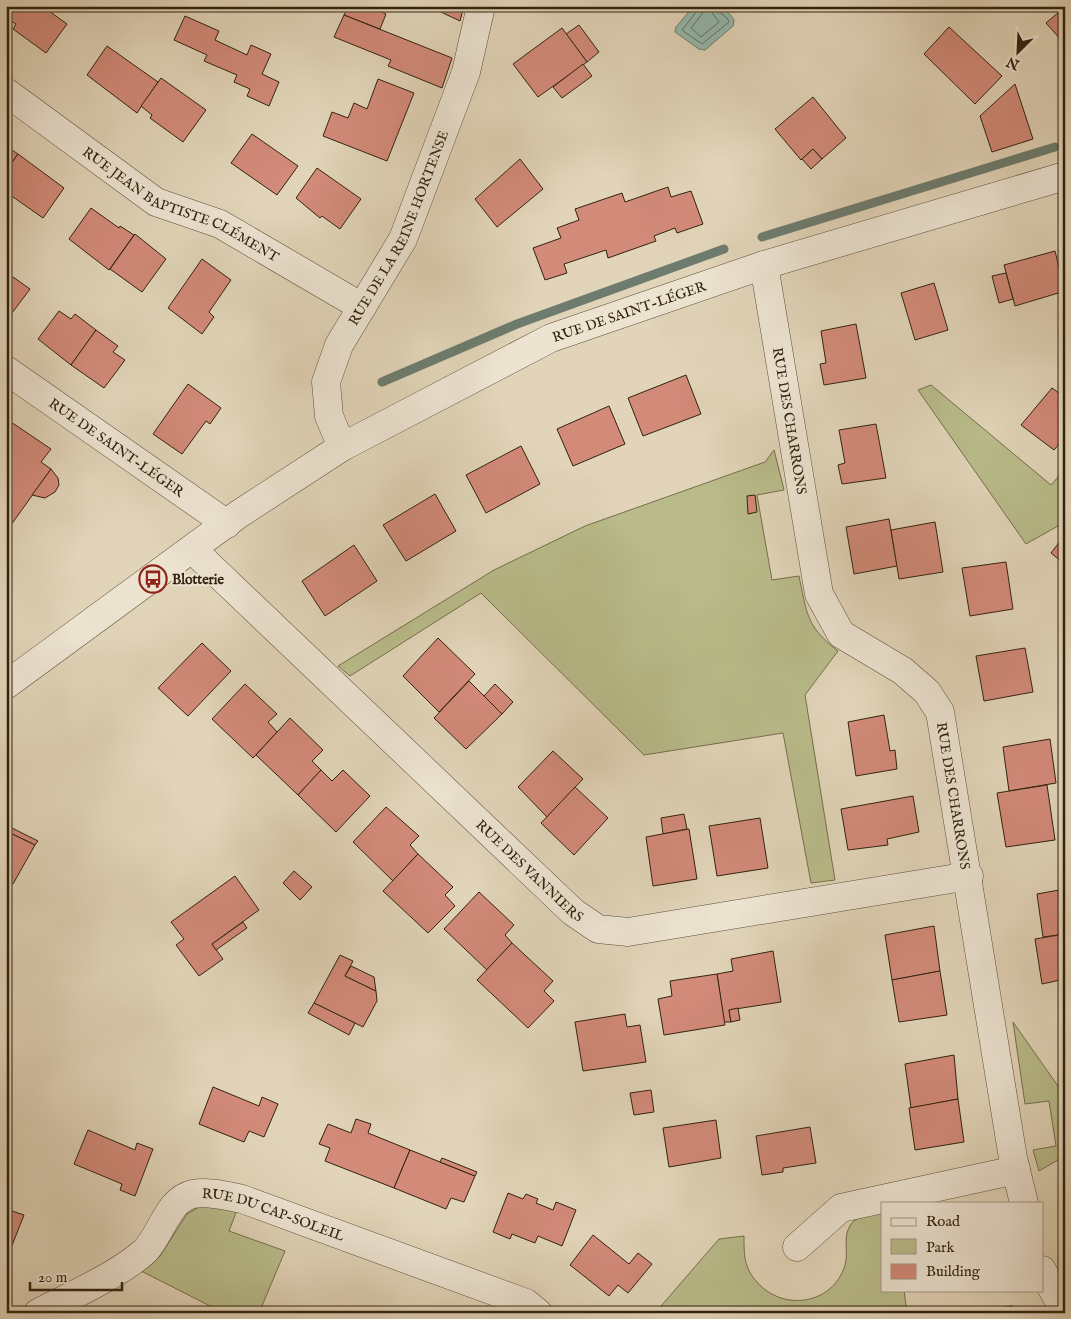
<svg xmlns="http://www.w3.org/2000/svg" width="1071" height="1319" viewBox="0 0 1071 1319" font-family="'IM FELL English',serif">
	<rect width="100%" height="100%" fill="#e1d4b8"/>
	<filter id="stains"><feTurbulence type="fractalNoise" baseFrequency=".004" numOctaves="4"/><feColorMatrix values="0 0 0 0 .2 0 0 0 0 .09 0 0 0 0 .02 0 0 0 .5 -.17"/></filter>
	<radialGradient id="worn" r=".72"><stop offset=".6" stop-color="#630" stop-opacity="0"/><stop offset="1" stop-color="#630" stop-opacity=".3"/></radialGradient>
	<g fill="#b9bb8a" stroke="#766e4c">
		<path d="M931,385l120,100 14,-16v53l-39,22 -108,-154z"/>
		<path d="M774,450l10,40 -27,5 15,85 27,-4c8,38 7,50 39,75l-33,44 30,185 -24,3 -28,-150 -139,22 -163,-162 -131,83 -12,-10 156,-96 91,-44 180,-64z"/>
		<path d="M1013,1022l52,74v60l-26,15 -6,-21 23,-4 -7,-45 -24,3z"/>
		<path d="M199,1207h17l21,3 -8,21 56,20 -26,62h-35l-83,-42 19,-15 27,-42z"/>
		<path d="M882,1212v78h22l3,23h-252l64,-74 25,-3c0,19 0,32 13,46 26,30 76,23 88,-17 4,-14 -3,-28 6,-41 7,-9 21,-10 31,-12z"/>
	</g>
	<path fill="#94b8ae" stroke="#6d7c6e" d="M694,6c17,0 31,-2 40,14l-1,6 -28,24 -6,-1 -24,-17 1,-5z"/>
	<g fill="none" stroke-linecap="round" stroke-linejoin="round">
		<g stroke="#636d5e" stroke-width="1">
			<path d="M698,6l-1,5 -15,19 20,14 27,-22 -2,-4 -9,-7 -1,-5"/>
			<path d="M704,6l-2,8 -11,14 10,9 18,-15 -6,-8 -2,-8"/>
		</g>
		<g stroke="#6d7c6e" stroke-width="9">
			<path d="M762,237l293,-90"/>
			<path d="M382,382l135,-58 207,-75"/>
		</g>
	</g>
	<g fill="#d28a79" stroke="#32220f">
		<path d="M11,6h31l25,18 -21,29 -33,-24 3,-5 -10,-6z"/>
		<path d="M348,6h20l18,8 -6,15 -36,-14z"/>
		<path d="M428,6h36l-4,15z"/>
		<path d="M1065,7v33l-2,2 -17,-19z"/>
		<path d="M344,15l108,43 -10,30 -54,-22 3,-6 -57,-23z"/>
		<path d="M185,16l34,15 -4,9 32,15 4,-10 20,9 -9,20 17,8 -10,24 -22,-10 3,-7 -16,-7 3,-7 -33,-14 3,-6 -33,-15z"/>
		<path d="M579,25l20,27 -12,10 -21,-28z"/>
		<path d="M949,27l53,49 -27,28 -51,-50z"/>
		<path d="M562,28l25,34 -49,35 -25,-33z"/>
		<path d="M107,46l51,36 -21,31 -50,-38z"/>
		<path d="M583,64l9,12 -30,22 -9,-11z"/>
		<path d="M161,78l45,32 -23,32 -33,-24 2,-3 -11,-9z"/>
		<path d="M378,79l36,14 -27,68 -64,-25 9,-24 16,6 6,-15 13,6z"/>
		<path d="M1015,84l18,55 -41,13 -12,-36z"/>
		<path d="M813,97l33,41 -24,21 -9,-10 -12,11 -26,-31z"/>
		<path d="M252,134l46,32 -21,29 -46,-32z"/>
		<path d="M6,146l12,8 -12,17z"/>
		<path d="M813,149l9,10 -11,10 -9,-10z"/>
		<path d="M18,154l46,34 -21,30 -37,-26v-21z"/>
		<path d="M520,159l23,30 -46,38 -22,-28z"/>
		<path d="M317,168l44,31 -21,30 -18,-13 -2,2 -24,-20z"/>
		<path d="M668,187l3,10 20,-6 12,33 -26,9 -2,-5 -21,8 2,5 -48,17 -2,-8 -42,14 3,9 -22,7 -12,-32 28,-10 -4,-10 22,-8 -4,-11 47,-16 3,9z"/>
		<path d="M91,208l28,20 1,-2 14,9 -25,35 -40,-31z"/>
		<path d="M135,234l31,25 -24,33 -32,-23z"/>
		<path d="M1055,251l10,40 -50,15 -11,-41z"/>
		<path d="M202,259l29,21 -22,32 5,5 -12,17 -34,-26z"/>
		<path d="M6,272l24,17 -24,32z"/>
		<path d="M1006,273l7,26 -14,4 -7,-27z"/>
		<path d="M934,283l14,47 -33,10 -14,-47z"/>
		<path d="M59,311l12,8 4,-5 21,16 -25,35 -33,-26z"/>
		<path d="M856,324l10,54 -42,7 -4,-21 6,-1 -5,-32z"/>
		<path d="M96,330l22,16 -5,6 12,8 -21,28 -33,-23z"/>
		<path d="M686,375l15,39 -58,22 -15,-38z"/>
		<path d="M188,384l33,24 -11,16 -4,-3 -24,33 -29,-20z"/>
		<path d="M1052,388l13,9 -2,35 2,5 -11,13 -33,-25z"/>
		<path d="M609,406l16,38 -52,22 -16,-37z"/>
		<path d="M8,420l43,29 -10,13 10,7 -45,63v-108z"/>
		<path d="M876,424l10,54 -44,6 -4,-19 7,-2 -6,-33z"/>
		<path d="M521,446l19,38 -54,29 -20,-38z"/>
		<path d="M51,469l7,9 1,7 -4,7 -10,6 -13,-3z"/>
		<path d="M435,494l21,37 -50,30 -23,-36z"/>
		<path d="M755,495l2,17 -9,2 -1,-18z"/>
		<path d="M889,519l8,47 -43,8 -8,-47z"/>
		<path d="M935,522l8,50 -44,7 -8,-49z"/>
		<path d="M1065,535v23l-3,4 -11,-9z"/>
		<path d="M354,545l23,36 -52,35 -23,-35z"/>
		<path d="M1065,558v13l-6,-5z"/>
		<path d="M1006,562l7,47 -43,7 -8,-48z"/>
		<path d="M438,638l37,36 -36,38 -36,-36z"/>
		<path d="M202,643l29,28 -43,45 -30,-28z"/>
		<path d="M1025,648l8,44 -49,9 -8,-45z"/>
		<path d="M469,681l33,33 -36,35 -32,-31z"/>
		<path d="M245,684l32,30 -9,8 9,10 -24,26 -41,-39z"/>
		<path d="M495,684l18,18 -11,12 -18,-18z"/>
		<path d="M884,715l6,36 5,-1 2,19 -41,7 -8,-54z"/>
		<path d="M290,718l33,32 -11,11 9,9 -23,25 -42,-40z"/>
		<path d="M1050,739l6,44 -47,8 -6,-44z"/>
		<path d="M553,751l30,28 -36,38 -29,-30z"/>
		<path d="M321,770l11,11 11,-11 27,26 -34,36 -38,-37z"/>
		<path d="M1047,785l8,55 -49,7 -9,-54z"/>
		<path d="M575,787l33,31 -34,37 -33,-32z"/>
		<path d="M913,796l6,36 -32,7 1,6 -40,5 -7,-41z"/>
		<path d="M386,807l33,29 -9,9 8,9 -25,27 -40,-39z"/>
		<path d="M684,814l3,15 -24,5 -2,-16z"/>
		<path d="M760,818l8,50 -51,8 -8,-50z"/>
		<path d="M6,825l32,16 -3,4 -29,-14z"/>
		<path d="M689,829l8,50 -44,7 -7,-49z"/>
		<path d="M6,831l29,14 -22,39 -7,-3z"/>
		<path d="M418,854l35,33 -8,8 10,11 -27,27 -45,-42z"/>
		<path d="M294,871l18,16 -12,13 -17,-17z"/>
		<path d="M235,876l24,34 -47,34 11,15 -24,17 -23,-31 8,-6 -13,-17z"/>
		<path d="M1065,889v45l-22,3 -6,-43z"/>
		<path d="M479,892l35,33 -9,10 7,8 -25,27 -43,-41z"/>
		<path d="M243,922l4,6 -31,22 -4,-6z"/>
		<path d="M934,926l6,45 -48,9 -7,-45z"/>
		<path d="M1065,934v45l-23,5 -7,-45z"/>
		<path d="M512,943l41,38 -9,10 10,10 -26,27 -51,-48z"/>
		<path d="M773,951l8,51 -52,8 2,12h-7l-7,-48 16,-3 -2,-12z"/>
		<path d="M340,955l13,6 -8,15 31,15 1,10 -14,26 -49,-24z"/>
		<path d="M351,966l23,11 2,14 -31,-15z"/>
		<path d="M940,971l7,44 -48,7 -7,-42z"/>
		<path d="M717,974l8,51 -61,10 -6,-36 14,-3 -2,-15z"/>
		<path d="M314,1003l41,20 -6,12 -41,-22z"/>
		<path d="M738,1008l2,12 -9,2 -2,-12z"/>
		<path d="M625,1014l2,13 13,-2 6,37 -63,9 -8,-49z"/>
		<path d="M954,1055l4,44 -47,9 -6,-44z"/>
		<path d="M213,1087l46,19 3,-9 16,7 -14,33 -15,-6 -5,11 -45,-18z"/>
		<path d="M651,1090l3,22 -20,3 -4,-22z"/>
		<path d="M958,1099l6,43 -49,8 -6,-42z"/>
		<path d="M356,1119l15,5 -3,9 42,17 -16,38 -69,-27 5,-13 -11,-4 9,-20 23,9z"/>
		<path d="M716,1120l5,38 -52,9 -6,-39z"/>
		<path d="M810,1127l6,36 -33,5v4l-21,3 -6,-39z"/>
		<path d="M88,1130l47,20 2,-7 16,6 -18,47 -15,-6 2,-6 -48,-20z"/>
		<path d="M410,1150l65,26 -11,26 -13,-4 -5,11 -52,-21z"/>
		<path d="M442,1158l35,14 -2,4 -35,-14z"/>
		<path d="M508,1193l15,6 3,-5 12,5 -2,4 17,7 3,-8 20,8 -14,36 -24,-10 -3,7 -23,-9 -2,5 -17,-7z"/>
		<path d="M6,1209l18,6 -13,33 -5,-2z"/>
		<path d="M593,1235l36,29 9,-11 14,11 -24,29 -10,-8 -9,11 -39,-31z"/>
		<path d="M6,1246l5,2 -5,11z"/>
		<path d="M1012,1306l1,7 -39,-1z"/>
	</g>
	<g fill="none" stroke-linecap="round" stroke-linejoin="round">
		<g stroke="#5e4e39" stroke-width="29">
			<g id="street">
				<path id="s1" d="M6,92l150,110 64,22 142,83"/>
				<path id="s2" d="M764,265l55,329 22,40 62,37 24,21 13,20 73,446 11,45"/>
				<path id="s3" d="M6,370l221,154"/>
				<path id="s4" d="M342,447l-13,-31 -3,-34 13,-37 64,-106 63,-167 15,-66"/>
				<path id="s5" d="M193,550l380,362 25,17 30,3 341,-56"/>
				<path id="s6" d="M6,685l233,-171 103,-67 209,-109 213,-73 301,-89"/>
				<path d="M797,1247l44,-39 175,-38"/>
				<path d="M1042,1270l23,42"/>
				<path id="s7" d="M38,1313c32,-17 81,-38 107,-62 16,-16 23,-52 48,-57 16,-3 34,2 49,5l284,104 12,10"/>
			</g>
		</g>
		<use href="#street" stroke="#ece3d1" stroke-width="28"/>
	</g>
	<defs>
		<g id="bus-ring" transform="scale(1.4375)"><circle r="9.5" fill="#ece3d1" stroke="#8f2418" stroke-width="1.5"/><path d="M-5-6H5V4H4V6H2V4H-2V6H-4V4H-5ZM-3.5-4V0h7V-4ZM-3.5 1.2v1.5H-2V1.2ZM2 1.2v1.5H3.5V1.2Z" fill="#8f2418"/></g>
	</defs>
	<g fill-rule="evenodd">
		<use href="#bus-ring" x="153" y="579"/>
	</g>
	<g text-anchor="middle" stroke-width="4" stroke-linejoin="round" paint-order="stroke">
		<g font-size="14" fill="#32220f" stroke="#ece3d1">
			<text dy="5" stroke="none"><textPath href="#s1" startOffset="209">RUE JEAN BAPTISTE CLÉMENT</textPath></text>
			<text dy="5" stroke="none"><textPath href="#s4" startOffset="239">RUE DE LA REINE HORTENSE</textPath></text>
			<text dy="5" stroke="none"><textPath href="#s6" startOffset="730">RUE DE SAINT-LÉGER</textPath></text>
			<text dy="5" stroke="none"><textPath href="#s2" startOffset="158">RUE DES CHARRONS</textPath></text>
			<text dy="5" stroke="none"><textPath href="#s3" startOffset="135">RUE DE SAINT-LÉGER</textPath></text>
			<text dy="5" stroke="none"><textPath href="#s2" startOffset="592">RUE DES CHARRONS</textPath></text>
			<text dy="5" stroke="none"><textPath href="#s5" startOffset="465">RUE DES VANNIERS</textPath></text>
			<text dy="5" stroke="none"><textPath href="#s7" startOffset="284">RUE DU CAP-SOLEIL</textPath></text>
		</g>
		<g font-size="14" font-weight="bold" fill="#32220f" stroke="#ece3d1" text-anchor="start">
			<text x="172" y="584">Blotterie</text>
		</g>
	</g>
	<rect width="1071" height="1319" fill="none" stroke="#e1d4b8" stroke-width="25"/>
	<rect x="8" y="8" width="1056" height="1304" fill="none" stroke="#32220f" stroke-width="2.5"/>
	<rect x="12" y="12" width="1046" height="1294" fill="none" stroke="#32220f"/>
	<rect x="881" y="1202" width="162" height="90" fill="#ece3d1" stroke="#a29683"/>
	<rect x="891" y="1218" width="25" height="8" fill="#ece3d1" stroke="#a29683"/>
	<text x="926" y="1226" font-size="15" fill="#32220f">Road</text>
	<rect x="891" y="1239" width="25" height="15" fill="#b9bb8a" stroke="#a29683"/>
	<text x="926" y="1252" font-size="15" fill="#32220f">Park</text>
	<rect x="891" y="1264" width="25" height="15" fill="#d28a79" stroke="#a29683"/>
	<text x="926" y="1276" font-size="15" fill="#32220f">Building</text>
	<g transform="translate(1018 52) rotate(204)" stroke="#ece3d1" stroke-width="4" paint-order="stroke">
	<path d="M0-4L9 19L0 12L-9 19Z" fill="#32220f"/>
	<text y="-8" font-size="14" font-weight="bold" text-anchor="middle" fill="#32220f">N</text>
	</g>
	<path d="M30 1282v8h92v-8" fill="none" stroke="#32220f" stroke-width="2.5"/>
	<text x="38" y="1282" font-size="15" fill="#32220f" stroke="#ece3d1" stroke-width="4" paint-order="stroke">20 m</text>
	<rect width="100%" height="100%" filter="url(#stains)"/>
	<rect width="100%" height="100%" fill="url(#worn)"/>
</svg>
